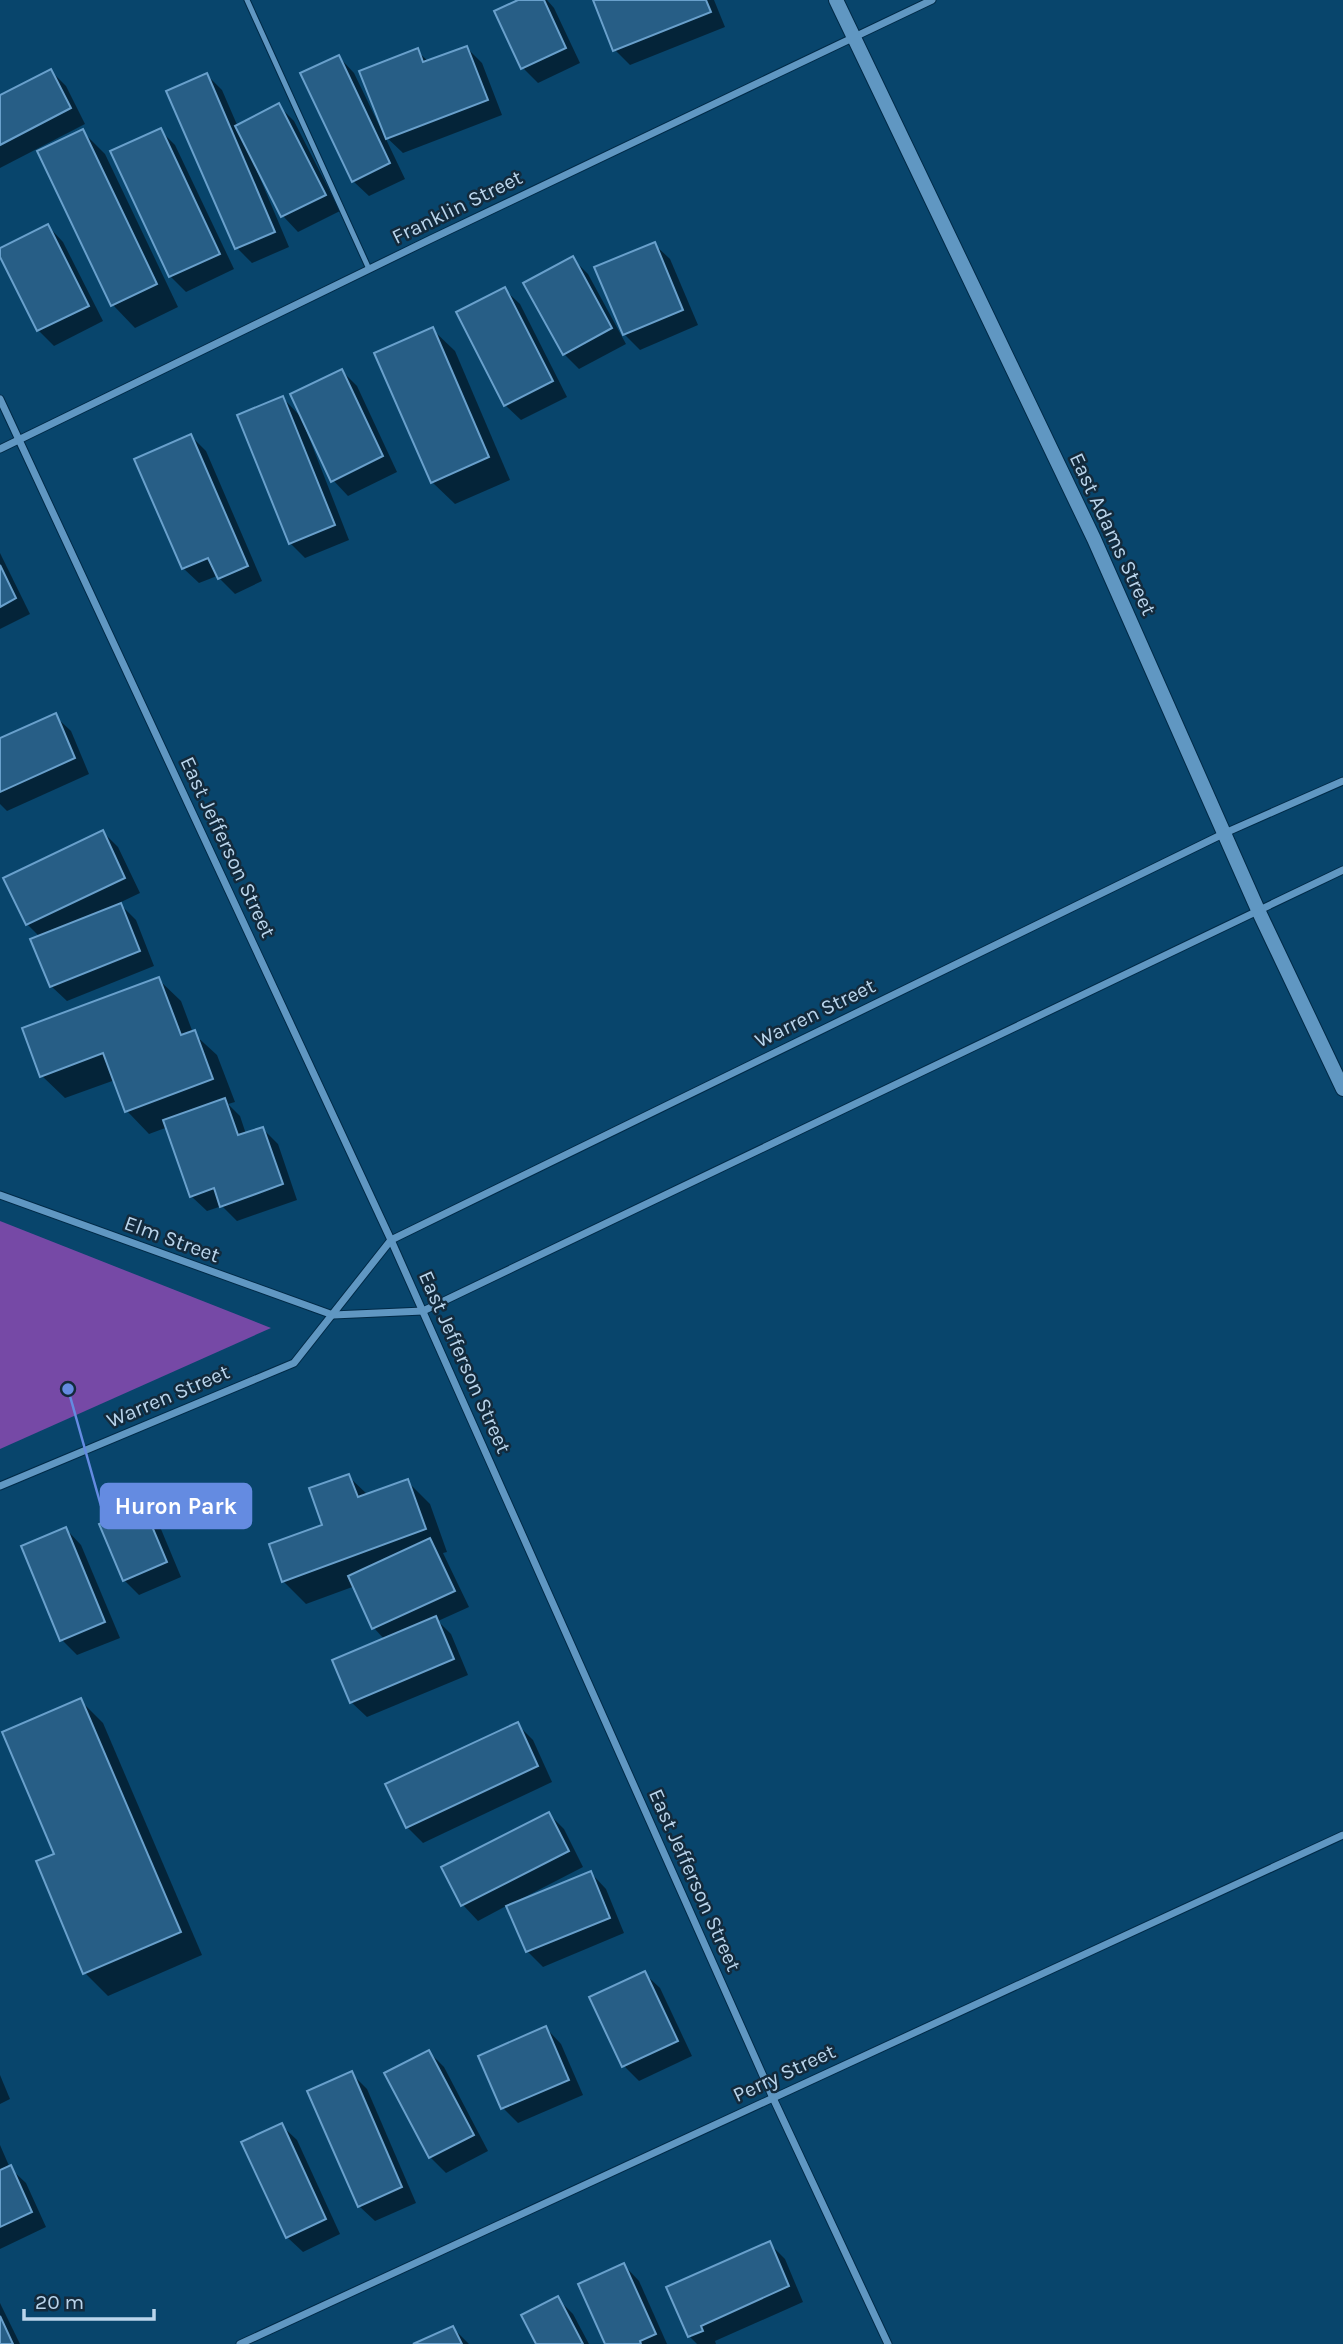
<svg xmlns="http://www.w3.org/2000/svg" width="1343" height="2344" viewBox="0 0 1343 2344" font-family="Karla,sans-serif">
	<rect width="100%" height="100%" fill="#08456c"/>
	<path fill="#7649a6" d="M0,1221l271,107 -271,121z"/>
	<g fill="#0007">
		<path d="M522,0h25l7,8 26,55 -42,20 -15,-15z"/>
		<path d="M595,0h119l11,27 -95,38 -15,-15z"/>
		<path d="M467,48l15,15 20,52 -99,38 -19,-18 21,44 -36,17 -16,-15 -14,-124 15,16 27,56 2,-2 34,-76 12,11z"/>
		<path d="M51,71l15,15 19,38 -85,44v-71z"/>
		<path d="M207,75l15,15 16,37 40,-22 16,16 46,90 -42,21 -15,-16 -24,-47 -2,2 32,76 -37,16 -15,-15z"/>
		<path d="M160,130l15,15 59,124 -48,23 -16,-16z"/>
		<path d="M83,132l22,22 73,153 -43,21 -22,-23 -73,-153z"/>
		<path d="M48,226l15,16 40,79 -49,25 -16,-16 -38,-77v-3z"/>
		<path d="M654,244l16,15 28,66 -58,25 -16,-16z"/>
		<path d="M572,258l16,16 38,70 -47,25 -15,-15z"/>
		<path d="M504,289l16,15 47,93 -46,23 -16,-15z"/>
		<path d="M432,329l23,22 55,129 -55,24 -23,-22z"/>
		<path d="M342,371l15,15 40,86 -49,24 -15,-16z"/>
		<path d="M283,398l18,19 48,123 -44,18 -15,-15z"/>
		<path d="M191,436l15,15 56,130 -27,13 -18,-18 -18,7 -16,-15z"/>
		<path d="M0,553l30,61 -30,15z"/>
		<path d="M55,716l16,15 18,43 -82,37 -7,-7v-64z"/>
		<path d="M103,832l15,15 22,46 -21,10 17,17 18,46 -87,35 -16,-15 -11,-49 -13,-13z"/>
		<path d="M158,979l23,22 12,32 24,22 18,47 -7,2 12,12 6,18 17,-5 15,15 19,56 -60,21 -15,-15 -15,5 -16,-15 -23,-69 -19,7 -22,-23 -12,-31 -50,18 -23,-22z"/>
		<path d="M348,1476l20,19 39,-14 23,23 17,48 -4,1 26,54 -31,14 13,13 17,41 -101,42 -16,-15 34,-62 -11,-12 -19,-42 -49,18 -23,-23 41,-55z"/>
		<path d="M142,1507l16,15 23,55 -42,18 -15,-15z"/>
		<path d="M66,1529l15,16 39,93 -43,17 -15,-15z"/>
		<path d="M80,1700l23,23 99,232 -94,41 -23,-23z"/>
		<path d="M517,1724l16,16 19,42 -129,61 -16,-16 -20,-42z"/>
		<path d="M549,1814l15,15 19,38 -62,32 1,2 69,-28 15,16 18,44 -81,34 -16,-16 -19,-46 -30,16 -15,-16 -20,-37z"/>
		<path d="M644,1973l16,15 32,68 -53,25 -15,-15z"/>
		<path d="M546,2028l15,16 22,51 -65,28 -15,-15z"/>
		<path d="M429,2052l15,15 44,84 -42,22 -16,-16 -43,-83z"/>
		<path d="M351,2073l16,16 49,114 -41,18 -16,-15z"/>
		<path d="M0,2075l10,24 -10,5z"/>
		<path d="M281,2125l16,15 43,94 -37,18 -16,-15z"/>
		<path d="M0,2145l10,23 16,15 20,44 -46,22z"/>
		<path d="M769,2243l16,16 18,43 -88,39 1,3h-19l-8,-8z"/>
		<path d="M624,2265l15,16 28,63h-60z"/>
		<path d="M557,2298l16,16 16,30h-51z"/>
		<path d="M0,2303l20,41h-20z"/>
		<path d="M453,2328l16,16h-51z"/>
	</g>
	<g fill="#275e86" stroke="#69a0cc" stroke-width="2">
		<path d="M518,0h26l22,48 -45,21 -27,-58z"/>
		<path d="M593,0h113l5,12 -98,39z"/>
		<path d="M467,46l21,54 -102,39 -27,-68 59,-23 5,14z"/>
		<path d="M339,55l51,108 -38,19 -52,-109z"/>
		<path d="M51,69l20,39 -71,37v-50z"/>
		<path d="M207,73l68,159 -40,17 -69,-158z"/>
		<path d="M279,103l47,92 -45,22 -46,-91z"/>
		<path d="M161,128l59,126 -51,23 -59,-126z"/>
		<path d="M83,129l74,155 -46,22 -74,-155z"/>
		<path d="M48,224l41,82 -52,25 -37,-74v-9z"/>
		<path d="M655,242l28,68 -60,25 -29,-68z"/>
		<path d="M573,256l39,72 -49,27 -40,-72z"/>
		<path d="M505,287l48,94 -49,25 -48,-94z"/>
		<path d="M433,327l56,130 -58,26 -57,-130z"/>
		<path d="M342,369l41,87 -52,26 -41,-88z"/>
		<path d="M283,396l52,129 -46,19 -52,-129z"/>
		<path d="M191,434l57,132 -30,13 -10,-21 -26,11 -48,-110z"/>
		<path d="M0,565l16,33 -16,9z"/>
		<path d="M56,713l19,45 -75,34v-54z"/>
		<path d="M103,830l22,48 -99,47 -23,-47z"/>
		<path d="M121,903l19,48 -90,36 -20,-48z"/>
		<path d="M159,977l22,58 14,-5 18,49 -88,33 -22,-59 -63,24 -18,-49z"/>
		<path d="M225,1098l13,37 25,-8 20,57 -63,23 -6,-19 -24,9 -27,-77z"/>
		<path d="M349,1474l9,23 50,-18 18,50 -144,53 -13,-38 53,-19 -13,-37z"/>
		<path d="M143,1505l24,57 -44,19 -24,-57z"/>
		<path d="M66,1527l39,95 -45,19 -39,-95z"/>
		<path d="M430,1538l25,53 -83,38 -24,-53z"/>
		<path d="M436,1616l18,43 -104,44 -18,-43z"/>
		<path d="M81,1698l100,234 -98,42 -47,-113 18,-7 -52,-122z"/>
		<path d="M518,1722l20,44 -132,62 -21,-44z"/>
		<path d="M549,1812l20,39 -108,55 -20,-39z"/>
		<path d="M591,1871l19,47 -84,34 -20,-46z"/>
		<path d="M645,1971l33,70 -56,26 -33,-70z"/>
		<path d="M546,2026l23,54 -68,29 -23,-53z"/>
		<path d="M429,2050l45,85 -45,23 -45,-85z"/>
		<path d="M352,2071l50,116 -44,20 -51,-116z"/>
		<path d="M282,2123l44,96 -40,19 -45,-96z"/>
		<path d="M11,2165l21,47 -32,15v-57z"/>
		<path d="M770,2241l19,45 -88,40 2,5 -15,6 -22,-50z"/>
		<path d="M624,2263l32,71 -16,7 1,3h-36l-27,-60z"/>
		<path d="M558,2296l25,48h-47l-15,-29z"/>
		<path d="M0,2316l13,28h-13z"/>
		<path d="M453,2326l9,18h-49z"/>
	</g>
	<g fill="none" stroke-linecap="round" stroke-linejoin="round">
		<g stroke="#002a47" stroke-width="7">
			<path id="lane" d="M247,0l122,269"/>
		</g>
		<g stroke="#002a47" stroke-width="9">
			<g id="street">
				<path d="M0,399l391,841 382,858 115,246"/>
				<path d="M0,449l431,-210 501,-239"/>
				<path d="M0,1195l333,120 90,-4 920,-441"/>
				<path d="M0,1486l294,-123 97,-123 834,-407 118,-52"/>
				<path d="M240,2344l1103,-509"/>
			</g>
		</g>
		<g stroke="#002a47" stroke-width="16">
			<path id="secondary" d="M836,0l258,539 164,371 85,179"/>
		</g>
		<use href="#lane" stroke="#6097c2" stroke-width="5"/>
		<use href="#street" stroke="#6097c2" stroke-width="7"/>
		<use href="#secondary" stroke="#6097c2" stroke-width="14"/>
	</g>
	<g text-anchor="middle" stroke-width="5" stroke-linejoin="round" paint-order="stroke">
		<g font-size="21" fill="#bad5ec" stroke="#132a3c">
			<text transform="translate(457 207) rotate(-26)" y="7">Franklin Street</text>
			<text transform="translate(1113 534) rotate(65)" y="7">East Adams Street</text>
			<text transform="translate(228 847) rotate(65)" y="7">East Jefferson Street</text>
			<text transform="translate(815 1013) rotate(-26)" y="7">Warren Street</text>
			<text transform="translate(172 1239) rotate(20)" y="7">Elm Street</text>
			<text transform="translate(465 1362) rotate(66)" y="7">East Jefferson Street</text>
			<text transform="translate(168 1396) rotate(-23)" y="7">Warren Street</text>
			<text transform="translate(695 1880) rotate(66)" y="7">East Jefferson Street</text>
			<text transform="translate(784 2073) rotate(-25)" y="7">Perry Street</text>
		</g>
	</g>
	<path fill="none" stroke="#648be1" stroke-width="2.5" d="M68 1389L101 1506"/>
	<circle fill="#648be1" stroke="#132a3c" stroke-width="2.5" cx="68" cy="1389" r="7"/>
	<rect fill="#648be1" stroke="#648be1" stroke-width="2.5" x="101" y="1484" width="150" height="44" rx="7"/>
	<g font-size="23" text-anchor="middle" font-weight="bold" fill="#fff">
		<text x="176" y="1514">Huron Park</text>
	</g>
	<path d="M24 2309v10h130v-10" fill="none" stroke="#bad5ec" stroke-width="3.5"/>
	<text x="35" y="2309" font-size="21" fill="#bad5ec" stroke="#132a3c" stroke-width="5" paint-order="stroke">20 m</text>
</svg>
